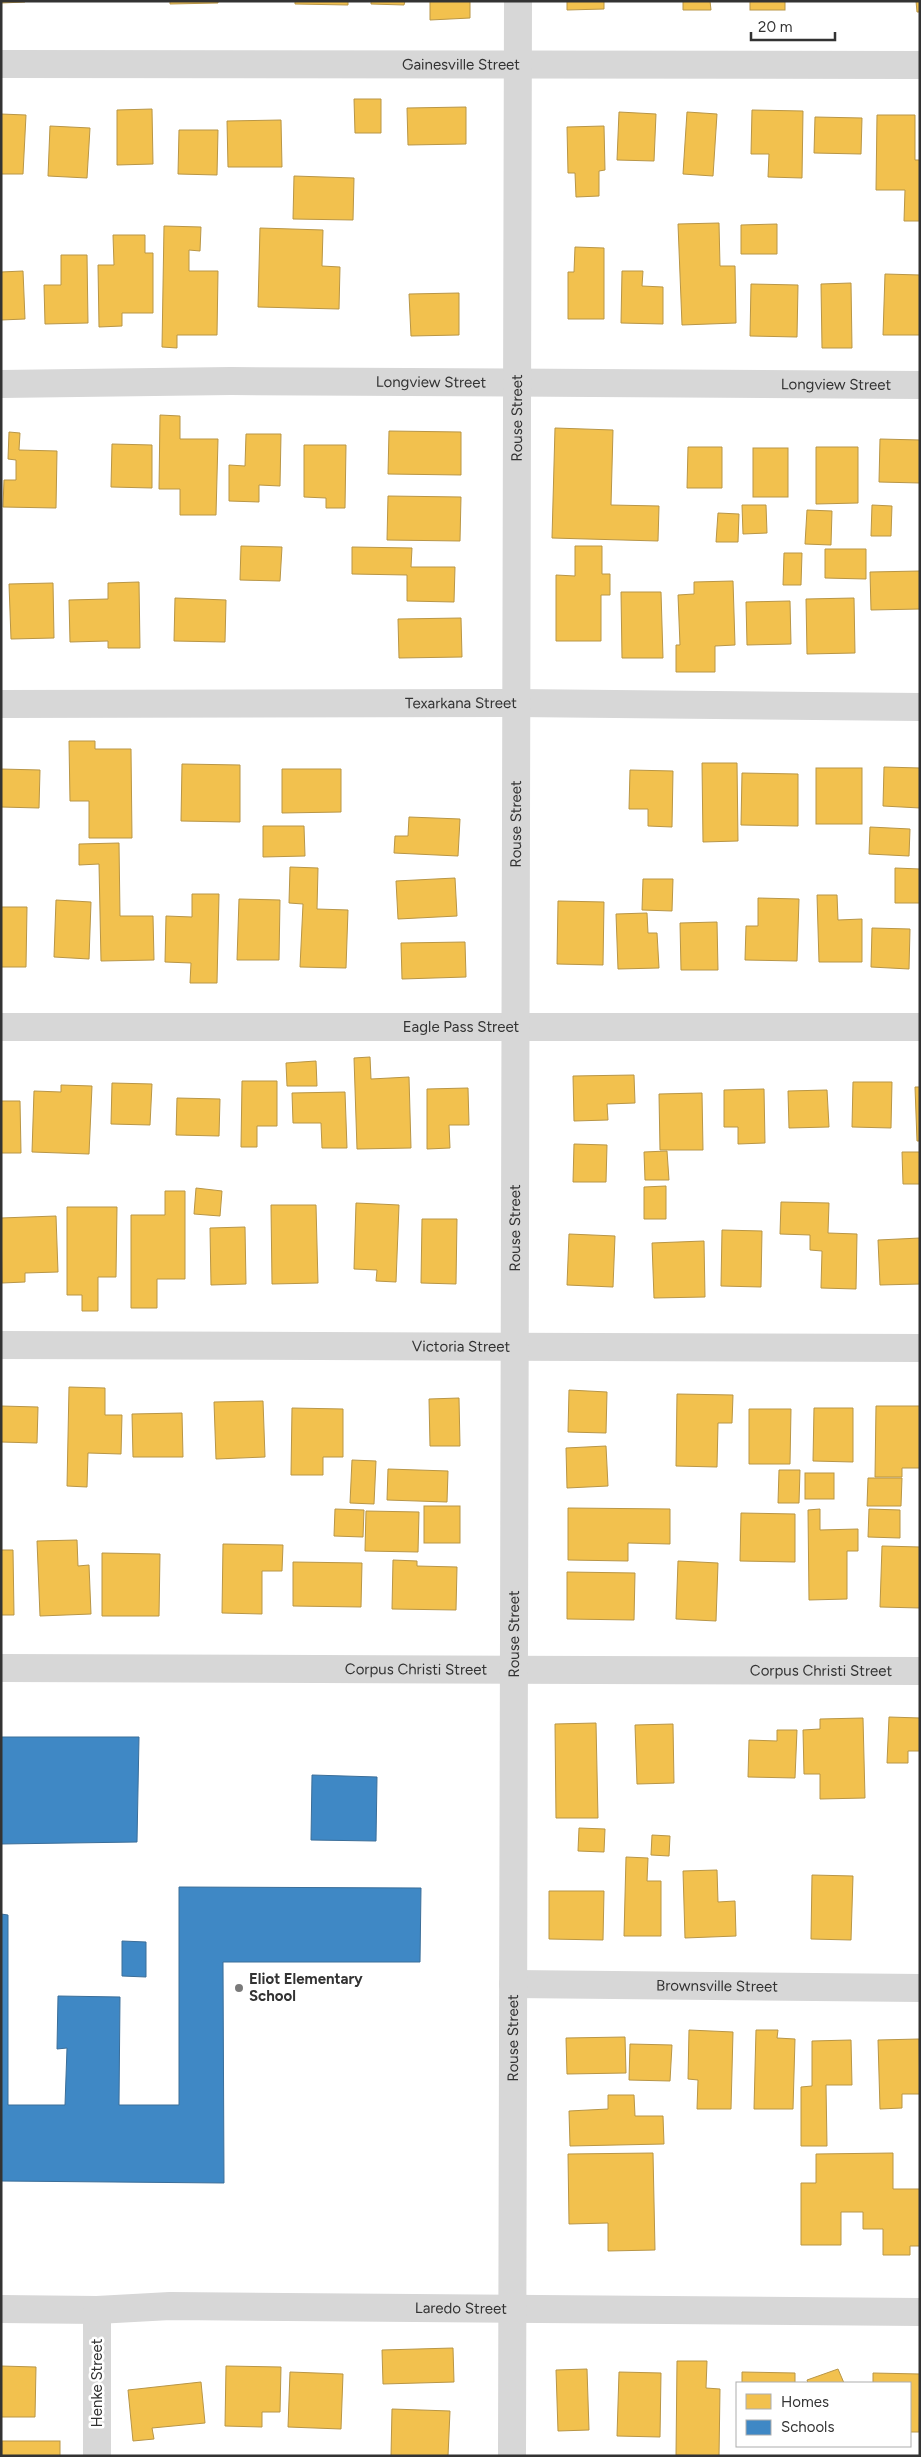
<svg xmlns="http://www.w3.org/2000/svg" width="921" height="2457" viewBox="0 0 921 2457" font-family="Figtree,sans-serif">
	<rect width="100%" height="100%" fill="#fff"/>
	<g fill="#f2c14e" stroke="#b99646">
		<path d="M1,1h24v1l-24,1z"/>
		<path d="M170,1h48v2l-48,1z"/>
		<path d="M295,1h53v4l-53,-1z"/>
		<path d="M371,1h34l-1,4 -33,-1z"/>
		<path d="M430,1h40v17l-40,2z"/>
		<path d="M567,1h37v8l-37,1z"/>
		<path d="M683,1h27l1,9h-28z"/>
		<rect x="750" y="1" width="35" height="9"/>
		<path d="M916,1h4v11h-3z"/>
		<path d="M354,99h27v34h-26z"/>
		<path d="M466,107v37l-58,1 -1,-37z"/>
		<path d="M152,109l1,55 -36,1v-55z"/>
		<path d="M752,110l51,1 -1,67 -34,-1 1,-23h-18z"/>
		<path d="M619,112l37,2 -2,47 -37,-1z"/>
		<path d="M687,112l30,2 -4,62 -30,-2z"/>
		<path d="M1,114l25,1 -3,59h-22z"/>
		<path d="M877,115h38v45h5v61h-16l1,-31h-29z"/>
		<path d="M815,117l47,1 -1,36 -47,-1z"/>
		<path d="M281,120l1,47h-54l-1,-46z"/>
		<path d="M50,126l40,2 -3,50 -39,-2z"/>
		<path d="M604,126l1,44 -6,1v25l-23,1 -1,-24h-7l-1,-46z"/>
		<path d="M179,130h39l-1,45 -39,-1z"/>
		<path d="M294,176l60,2 -1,42 -60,-1z"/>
		<path d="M719,223l1,43h15l1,57 -54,2 -4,-101z"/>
		<path d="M777,224v30h-36v-29z"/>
		<path d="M164,226l37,1 -1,24 -11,-1v21h29l-1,64h-40v13l-15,-1z"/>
		<path d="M260,228l63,2 -1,36 18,1 -1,42 -81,-2z"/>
		<path d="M113,235h32v18h8v60h-31v13l-23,1 -1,-62h16z"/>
		<path d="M575,247l29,1v71h-36v-47h6z"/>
		<path d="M61,255h26l1,68 -43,1 -1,-39h17z"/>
		<path d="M23,271l2,48 -24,1v-48z"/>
		<path d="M622,271h21l-1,15 21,1v37l-42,-1z"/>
		<path d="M885,274l35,1v60h-37z"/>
		<path d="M851,283l1,65h-30l-1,-64z"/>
		<path d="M751,284l47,1 -1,52 -47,-1z"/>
		<path d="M459,293v42l-48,1 -2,-42z"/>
		<path d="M160,415l20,1v23h38l-2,76h-36v-26h-21z"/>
		<path d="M555,428l58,2 -2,75 48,1 -1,35 -106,-3z"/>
		<path d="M389,431l72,1v43l-73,-1z"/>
		<path d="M9,432l11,1 -1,17 38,1 -1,57 -53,-1 1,-27h12v-20l-8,-1z"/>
		<path d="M246,434h35l-1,52 -21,-1v17l-30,-1v-36l16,1z"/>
		<path d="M880,439l40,1v43l-41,-1z"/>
		<path d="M112,444l40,1v43l-41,-1z"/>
		<path d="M304,445h42l-1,63h-19v-10l-22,-1z"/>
		<path d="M688,447h34v41h-35z"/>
		<path d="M816,447h42v56l-42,1z"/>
		<rect x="753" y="448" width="35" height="49"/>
		<path d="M388,496l73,1 -1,44 -73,-1z"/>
		<path d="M742,505h24l1,28 -24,1z"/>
		<path d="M872,505l20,1 -1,30h-20z"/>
		<path d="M807,510l25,1 -1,34 -26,-1z"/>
		<path d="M718,513l21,1 -1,28h-22z"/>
		<path d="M241,546l41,1 -2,34 -40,-1z"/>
		<path d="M575,546h27v28h8v21h-9v46h-45v-66l19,1z"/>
		<path d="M352,547l60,1 -1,19h44l-1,35 -47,-1v-26l-55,-1z"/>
		<path d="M825,549h41v30l-41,-1z"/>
		<path d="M784,553h18l-1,32h-18z"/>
		<path d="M920,571v38l-49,1 -1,-38z"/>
		<path d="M733,581l2,64 -20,1v26h-39v-27h4l-2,-50 16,-1v-12z"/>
		<path d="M139,582l1,66h-32v-7l-38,1 -1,-42 39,-1v-16z"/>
		<path d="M53,583l1,55 -43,1 -2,-55z"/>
		<path d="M621,592h40l2,66h-41z"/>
		<path d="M175,598l51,2 -1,42 -51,-1z"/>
		<path d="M854,598l1,55 -48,1 -1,-55z"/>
		<path d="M790,601l1,43 -44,1 -1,-43z"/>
		<path d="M461,618l1,39 -63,1 -1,-39z"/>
		<path d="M69,741h26v8h36l1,89h-43v-37h-19z"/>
		<path d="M702,763h35l1,78 -35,1z"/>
		<path d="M182,764l58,1v57l-59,-1z"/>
		<path d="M884,767l36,1v40l-37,-2z"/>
		<rect x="816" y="768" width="46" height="56"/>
		<path d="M1,769l39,1 -1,38 -38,-1z"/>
		<path d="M282,769h59v43l-59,1z"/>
		<path d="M630,770l43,1 -1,56 -24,-1v-17h-19z"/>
		<path d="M742,773l56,1v52l-57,-1z"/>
		<path d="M409,817l51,2 -2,37 -64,-3 1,-17h13z"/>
		<path d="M263,826h41l1,30 -42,1z"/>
		<path d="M870,827l40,2 -1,27 -40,-2z"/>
		<path d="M119,843l1,73h33l1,44 -53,1 -2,-97 -20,1v-21z"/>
		<path d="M290,867l28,1 -1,41 31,1 -2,58 -46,-1 3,-63 -14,-1z"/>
		<path d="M895,868l25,1v34h-25z"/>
		<path d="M455,878l2,38 -59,3 -2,-38z"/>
		<path d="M643,879h30l-1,32 -30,-1z"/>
		<path d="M192,894h27l-2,89h-27l1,-20 -26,-1 1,-46 26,1z"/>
		<path d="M817,895h20l1,25 24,-1v43h-43z"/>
		<path d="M758,898l41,1 -2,62 -52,-1 1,-34h12z"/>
		<path d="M239,899l41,1 -1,60h-42z"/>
		<path d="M56,900l35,2 -2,57 -35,-2z"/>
		<path d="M558,901l46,1 -1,63 -46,-1z"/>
		<path d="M1,907h26l-1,60h-25z"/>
		<path d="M647,913l1,20h9l2,35 -41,1 -2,-55z"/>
		<path d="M717,922l1,48h-37l-1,-47z"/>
		<path d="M872,928l38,1 -1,40 -38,-2z"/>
		<path d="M465,942l1,35 -64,2 -1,-36z"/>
		<path d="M370,1057l1,22 38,-2 2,71 -54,1 -3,-91z"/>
		<path d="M316,1061l1,25h-30l-1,-23z"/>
		<path d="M634,1075l1,28 -28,1 1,16 -34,1 -1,-45z"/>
		<path d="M242,1081h35v45h-20v21h-16z"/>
		<path d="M853,1082h39l-1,46 -39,-1z"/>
		<path d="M112,1083l40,1 -2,41 -39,-1z"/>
		<path d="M61,1085l31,1 -3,68 -57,-2 2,-61 27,1z"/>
		<path d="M915,1087h5v54h-3z"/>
		<path d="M468,1088l1,37h-20l1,23 -23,1v-60z"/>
		<path d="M764,1089l1,54 -27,1v-17h-14v-37z"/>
		<path d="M827,1090l2,37 -40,1 -1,-37z"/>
		<path d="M345,1092l2,56h-25l-1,-25h-28l-1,-30z"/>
		<path d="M702,1093l1,57h-43l-1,-56z"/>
		<path d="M177,1098l43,1 -1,37 -43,-1z"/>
		<path d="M1,1101h19l1,52h-20z"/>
		<path d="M574,1144l33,1 -1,37h-33z"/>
		<path d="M667,1151l2,29h-24l-1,-28z"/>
		<path d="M902,1152h18v32h-17z"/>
		<path d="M666,1186v33h-22v-32z"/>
		<path d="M196,1188l26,3 -2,25 -26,-2z"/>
		<path d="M165,1191h20v88h-28v29h-26v-93h34z"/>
		<path d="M781,1202l48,1 -1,30 29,1 -1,55 -35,-1 1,-37 -12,-1v-15l-30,-1z"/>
		<path d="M356,1203l43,2 -3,77 -20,-1 1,-11 -23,-1z"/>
		<path d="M271,1205h45l2,78 -46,1z"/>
		<path d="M67,1207h50l-1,70h-18v34h-16v-16h-15z"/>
		<path d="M56,1216l2,56 -33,1v9l-23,1 -1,-65z"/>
		<path d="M422,1219h35l-1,65 -35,-1z"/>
		<path d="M245,1227l1,57 -35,1 -1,-57z"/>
		<path d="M722,1230l40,1 -1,56 -40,-1z"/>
		<path d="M569,1234l46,2 -2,51 -46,-2z"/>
		<path d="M920,1238v46l-40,1 -2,-45z"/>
		<path d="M704,1241l1,56 -51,1 -2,-55z"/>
		<path d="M69,1387l36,1v27h17l-1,39 -33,-1 -1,34 -20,-1z"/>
		<path d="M569,1390l38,2 -1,41 -38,-1z"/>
		<path d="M677,1394l56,1 -1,28h-14l-1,44 -41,-1z"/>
		<path d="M459,1398l1,48h-30l-1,-47z"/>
		<path d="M263,1401l2,56 -49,2 -2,-57z"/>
		<path d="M1,1406l37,1 -1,36 -36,-1z"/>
		<path d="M876,1406h44v62h-18v9h-27z"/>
		<path d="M292,1408l51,1v48h-20v18h-32z"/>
		<path d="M814,1408h39v54l-40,-1z"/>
		<path d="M749,1409h42l-1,55h-41z"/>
		<path d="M182,1413l1,44h-50l-1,-43z"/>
		<path d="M606,1446l2,40 -41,2 -1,-40z"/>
		<path d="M352,1460l24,1 -2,43 -24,-1z"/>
		<path d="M388,1469l60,2 -1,31 -60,-2z"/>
		<path d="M779,1470h21l-1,33h-21z"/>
		<rect x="805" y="1473" width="29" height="26"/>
		<path d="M868,1478h34l-1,28h-34z"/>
		<rect x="424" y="1506" width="36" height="37"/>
		<path d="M568,1508l102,1v35l-42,-1v18l-60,-1z"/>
		<path d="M335,1509l29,1 -1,27 -29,-1z"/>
		<path d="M820,1509v21l38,-1v22h-11v48l-38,1 -1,-90z"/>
		<path d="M869,1509l31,1v28l-32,-1z"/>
		<path d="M366,1511l53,1 -1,40 -53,-1z"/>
		<path d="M741,1513l54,1v48l-55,-1z"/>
		<path d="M77,1540l1,26 11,-1 2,49 -51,2 -3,-75z"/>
		<path d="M223,1544l60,1 -1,26h-20v43l-40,-1z"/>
		<path d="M882,1546l38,1v61l-40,-1z"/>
		<path d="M1,1550h12l1,65h-13z"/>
		<path d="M102,1553l58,1 -1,62h-57z"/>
		<path d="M393,1560l24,1v5l40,1 -1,43 -64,-1z"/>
		<path d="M678,1561l40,2 -2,58 -40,-2z"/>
		<path d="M293,1562l69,1 -1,44 -68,-1z"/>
		<path d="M567,1572l68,1 -1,47 -67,-1z"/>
		<path d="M889,1717l31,1v33h-12v12h-21z"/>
		<path d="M863,1718l2,80 -45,1v-25h-16l-1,-44 17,-1v-10z"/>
		<path d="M596,1723l2,95h-42l-1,-94z"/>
		<path d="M673,1724l1,59 -37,1 -2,-59z"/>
		<path d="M777,1730h20l-2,48 -47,-1 1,-37 28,1z"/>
		<path d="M579,1828l26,1 -1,23 -26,-1z"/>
		<path d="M652,1835l18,1 -1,20 -18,-1z"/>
		<path d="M626,1857l22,1 -1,23h14v55h-37z"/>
		<path d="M717,1870l1,32 17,-1 1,35 -51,2 -2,-67z"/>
		<path d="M812,1875l41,1 -2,64 -40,-1z"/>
		<path d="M549,1891h55l-1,49 -54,-1z"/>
		<path d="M689,2030l44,2 -2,77h-34l1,-29 -10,-1z"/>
		<path d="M756,2030h22l-1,8 18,1 -2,70h-39z"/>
		<path d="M625,2037l1,36 -59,1 -1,-36z"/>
		<path d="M919,2039l1,55h-18v14l-22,1 -2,-69z"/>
		<path d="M851,2040l1,45h-26l1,61h-26v-59l11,-1v-45z"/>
		<path d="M630,2044l42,1 -2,36 -41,-1z"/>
		<path d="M608,2095h26l1,21h28l1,28 -94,2 -1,-35 39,-2z"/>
		<path d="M653,2153l2,97 -47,1v-28l-39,1 -1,-70z"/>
		<path d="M893,2153v36h27v57h-10v9h-27v-26h-20v-17h-22v33h-40v-62h15v-29z"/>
		<path d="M453,2348l1,34 -71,2 -1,-34z"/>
		<path d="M677,2361h30l-1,27 14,1 -1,67 -43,-1z"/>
		<path d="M1,2366l35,1 -1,50h-34z"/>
		<path d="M226,2366l55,1 -1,45h-18v15l-37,-1z"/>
		<path d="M587,2369l2,61 -31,1 -2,-61z"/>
		<path d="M838,2369l6,14h-36l-1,-3z"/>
		<path d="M290,2372l53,2 -2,55 -53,-2z"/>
		<path d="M619,2372l42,1 -1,64 -43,-1z"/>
		<path d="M742,2372l53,1v10h-53z"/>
		<path d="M873,2373l47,1 -1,58h-9v-49h-37z"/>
		<path d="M201,2382l4,41 -53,5 2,11 -21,2 -5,-51z"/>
		<path d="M392,2409l58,2 -2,45h-57z"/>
		<rect x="2" y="2441" width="58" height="15"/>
	</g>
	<g fill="#3f88c5" stroke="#3b6e99">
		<path d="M1,1737h138l-2,105 -136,2z"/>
		<path d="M312,1775l65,2 -1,64 -65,-1z"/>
		<path d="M179,1887l242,1 -1,74h-197l1,221 -223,-2v-267l7,1v190h57l2,-57 -10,1 1,-53 62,1 -1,108h60z"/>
		<path d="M122,1941l24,1v35l-24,-1z"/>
	</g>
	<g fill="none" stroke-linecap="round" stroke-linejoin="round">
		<g stroke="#d7d7d7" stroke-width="28">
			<path id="s1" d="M1,64l919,1"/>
			<path id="s2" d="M1,384l230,-3 689,4"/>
			<path id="s3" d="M1,704l515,-1 404,4"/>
			<path id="s4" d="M1,1027h919"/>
			<path id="s5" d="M1,1345l919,3"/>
			<path id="s6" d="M1,1668l919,3"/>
			<path id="s7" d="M513,1984l407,4"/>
			<path id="s8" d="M1,2309l96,1 73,-4 750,6"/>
			<path d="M97,2456v-146"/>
			<path id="s9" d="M512,2456l6,-2455"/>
		</g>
	</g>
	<circle fill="#7a7a7a" stroke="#fff" stroke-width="2" cx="239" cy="1988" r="5"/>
	<g text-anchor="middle" stroke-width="5" stroke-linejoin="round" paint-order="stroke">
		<g font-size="15" fill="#333" stroke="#fff">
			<text dy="5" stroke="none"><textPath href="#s1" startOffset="460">Gainesville Street</textPath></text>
			<text dy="5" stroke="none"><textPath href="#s2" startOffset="430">Longview Street</textPath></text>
			<text dy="5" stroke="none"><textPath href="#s2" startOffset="835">Longview Street</textPath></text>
			<text dy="5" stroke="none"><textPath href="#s9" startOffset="2038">Rouse Street</textPath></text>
			<text dy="5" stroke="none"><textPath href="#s3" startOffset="460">Texarkana Street</textPath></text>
			<text dy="5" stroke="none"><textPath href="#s9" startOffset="1632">Rouse Street</textPath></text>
			<text dy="5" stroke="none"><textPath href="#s4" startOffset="460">Eagle Pass Street</textPath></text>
			<text dy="5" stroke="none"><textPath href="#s9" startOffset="1228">Rouse Street</textPath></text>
			<text dy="5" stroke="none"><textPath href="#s5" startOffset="460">Victoria Street</textPath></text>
			<text dy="5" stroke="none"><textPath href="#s9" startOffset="822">Rouse Street</textPath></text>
			<text dy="5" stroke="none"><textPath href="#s6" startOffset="415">Corpus Christi Street</textPath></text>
			<text dy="5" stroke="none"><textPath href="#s6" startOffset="820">Corpus Christi Street</textPath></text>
			<text dy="5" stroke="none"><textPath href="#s7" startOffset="204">Brownsville Street</textPath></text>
			<text dy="5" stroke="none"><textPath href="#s9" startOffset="418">Rouse Street</textPath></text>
			<text dy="5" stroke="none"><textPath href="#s8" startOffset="460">Laredo Street</textPath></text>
			<text transform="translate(97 2383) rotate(-90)" y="5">Henke Street</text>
		</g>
		<g font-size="15" font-weight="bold" fill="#333" stroke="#fff" text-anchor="start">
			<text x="249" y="1984">Eliot Elementary<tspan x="249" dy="17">School</tspan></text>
		</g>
	</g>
	<rect width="921" height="2457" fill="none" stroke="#333333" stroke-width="5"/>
	<rect x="736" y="2382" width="175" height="65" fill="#ffffff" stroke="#adadad"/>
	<rect x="746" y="2394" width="25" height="15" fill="#f2c14e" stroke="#adadad"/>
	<text x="781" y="2407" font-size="15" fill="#333333">Homes</text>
	<rect x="746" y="2420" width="25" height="15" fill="#3f88c5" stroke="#adadad"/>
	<text x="781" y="2432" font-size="15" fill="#333333">Schools</text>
	<path d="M751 32v8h84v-8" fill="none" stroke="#333333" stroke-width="2.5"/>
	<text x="758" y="32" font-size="15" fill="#333333" stroke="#ffffff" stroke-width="4" paint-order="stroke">20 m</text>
</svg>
